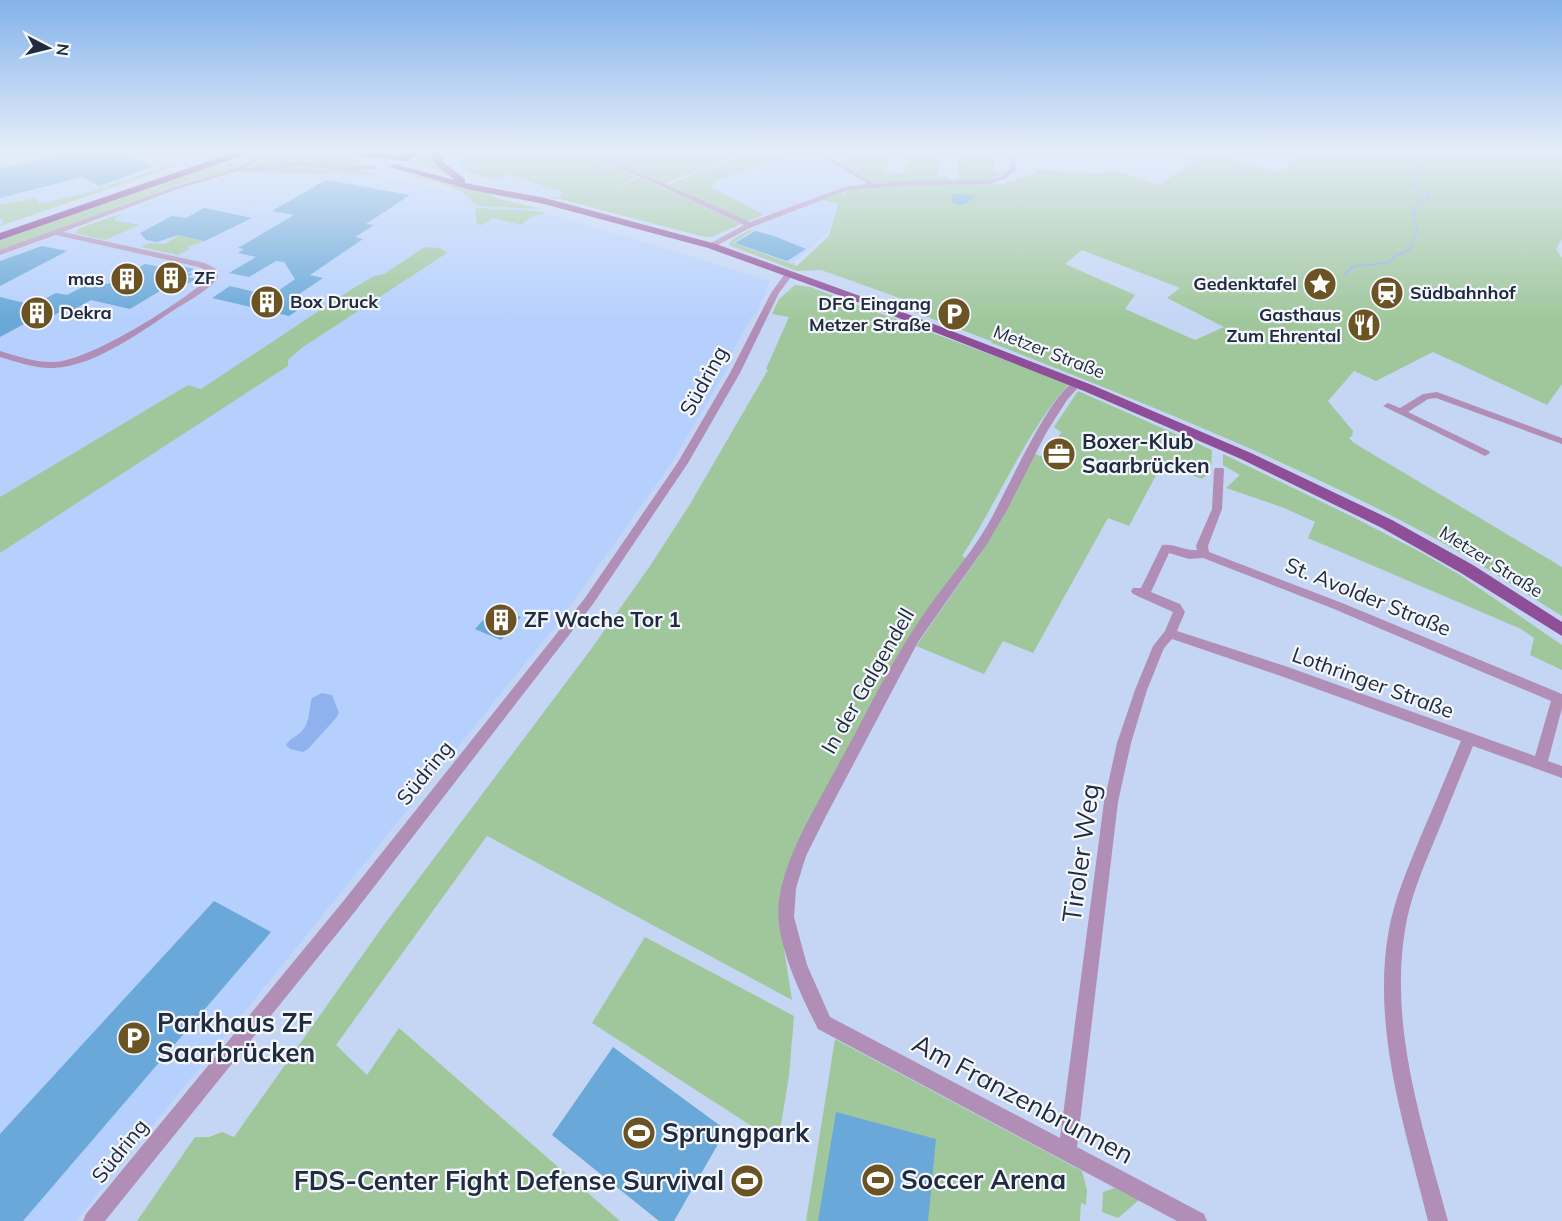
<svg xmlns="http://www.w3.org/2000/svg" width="1562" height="1221" viewBox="0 0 1562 1221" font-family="Mulish,sans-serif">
	<rect width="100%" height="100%" fill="#c5d6f5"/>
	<g fill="#b6d0fd">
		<path d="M0,149h173l-19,6 18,9 -172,59z"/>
		<path d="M807,149h6l48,29 -10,9 -28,13 14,3 -9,32h-4l-15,15 -22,17 -56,-20 -1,-3 8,-8 35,-17 -61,-31v-3z"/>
		<path d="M243,172l124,3 31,4 161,37 211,65 -14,33 -6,5 -19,36 1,6 -59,100 -115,162 -482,598h-76v-965l125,-44 51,-21z"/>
		<path d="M503,175l65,19 -10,6 -72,-16z"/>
	</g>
	<g fill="#a0c79b" fill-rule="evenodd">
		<path d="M269,149c32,0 69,-3 95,13l-6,2 -1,3 -48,-4 -56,4 9,-6 2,-8z"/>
		<path d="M426,149h5l2,6 16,19 -36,-11 2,-8z"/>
		<path d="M454,149h114l69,27 -23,14 26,-13 101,47 -29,13h-8l-144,-38 -10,-1v-2l6,2 8,-5 -54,-18 -16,5 -21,-6 -10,-7z"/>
		<path d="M580,149h159l-6,8 -69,27z"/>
		<path d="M742,149h61l-3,2 12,-2 28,17 -34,-16 -92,32 -2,6 52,27 -18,7 -78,-37 69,-28z"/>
		<path d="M874,149h16l-5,23 19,2 3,-17h5v-4h-4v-4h33l-3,27 10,1v4l-74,2 -35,-22 25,-5z"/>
		<path d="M959,149h27l2,3 1,-3h5v23l9,1 1,-4 4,1v2l-18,8 -33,1v-3l7,-2h-6v-16l5,1v-5h-5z"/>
		<path d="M1155,149h53l12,6 55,17 10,-3 15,-20h262v90l-6,10 6,9v126l-15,21 -114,-53 -57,29 -22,-10 -26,30 25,30 -1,5 -3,2 5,5 208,124v49c-42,-26 -84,-54 -128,-78 -142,-77 -292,-136 -442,-195l-1,-2 -90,-34 7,-6 -87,-31 -24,1 -68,-26 4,-6 17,-9 2,1 -19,12 59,21 3,-2 -2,3 4,1 32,-30 9,-32 -15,-4 21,-9 -2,3 1,2 4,-6 12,-4 132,-4 8,3 36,-12v-4l64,5 12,-5 48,16 35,-23zM1082,250l98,38 -13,10 57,29 -29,13 -70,-31 10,-14 -70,-31z"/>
		<path d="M232,163l7,2 -6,4 -53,15 -180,67v-12l210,-73z"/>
		<path d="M172,164l4,2 -176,60 4,-6 -4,-2v-13l35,-7 5,6 47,-11z"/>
		<path d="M299,167l74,3h-6l2,3 -2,2 -124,-3z"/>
		<path d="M408,174l79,19 12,6 43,10 -65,-3c-17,-22 -45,-24 -71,-31z"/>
		<path d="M475,208l62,3 10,2 -14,3 -12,9 -29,-7 -10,7 -5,-1z"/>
		<path d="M123,213l-9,7 26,5 -35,15 -30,-7 5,-5z"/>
		<path d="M179,235l26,6 -18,6 3,2 -12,6 -37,-8 9,-4 15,1z"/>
		<path d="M425,247l15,1 7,5 -144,94 -15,13v6l-288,187v-56l188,-112 13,4 151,-100 22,-13 10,-2z"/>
		<path d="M795,285l15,2 259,97c-44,49 -70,116 -107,172l4,2 -55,78 -132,268 -1,7 14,89 -305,-164 -151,209 31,30 32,-47 221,193h-483l58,-84h14l13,-5 12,5 149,-211 206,-274 61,-86 40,-62 78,-134 -2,-1 23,-52 -17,-3 7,-15z"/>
		<path d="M1078,391l134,59 -1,21 -9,8 -40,-15 -33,62 -21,-8 -75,135 -30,-12 -19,33 -68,-28 63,-90 55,-102 13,4 14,-26 -7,-5z"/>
		<path d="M1223,454l130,63 71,37 36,21 102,70v25l-32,-15 4,-17 -13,-9 -213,-91 7,-16 -31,-14 -58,-20 14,-13 -17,-10z"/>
		<path d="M645,937l149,79 -5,60 -11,67 -186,-120z"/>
		<path d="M835,1039l247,132 5,19 -1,15 -5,-2 -1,18h-274z"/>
		<path d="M1115,1188l24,12 -21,18 -16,-6 1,-20z"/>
	</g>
	<path fill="#8fb1ed" d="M322,693l10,2 7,18 -3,5 -28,31 -5,3 -13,-3 -4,-4c4,-7 10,-8 15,-13 10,-10 7,-22 11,-34z"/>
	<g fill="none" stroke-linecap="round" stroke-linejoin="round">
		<g stroke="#8fb1ed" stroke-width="2">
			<path d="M1418,189l-4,-2 7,-14 -5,-6 3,-10 10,-6 14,1 1,-3"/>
			<path d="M1345,274l9,-8 35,-3 6,-7 16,-7 6,-22 -5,-15 4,-1 -1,-4 11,-7 2,-7 -3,-1"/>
		</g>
	</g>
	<g fill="#69a8d8">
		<path d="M51,149h64l37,18 -53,19 -16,-9 -83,21v-29l56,-14z"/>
		<path d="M326,180l84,15 -44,29 8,1 -19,12 8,2 -53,36 13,3 -33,22 17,4 -18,12 -77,-18 18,-12 41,10 24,-17 -11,-17 -8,-1 -27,16 -20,-4 27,-16 -18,-4 6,-4 -6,-1 56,-33 -22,-4z"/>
		<path d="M952,194l25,1 -12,9 -5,1 -8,-3z"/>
		<path d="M204,208l48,10 -47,23 -27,-6 -21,7 -11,-2 -6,-7 32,-17 14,2z"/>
		<path d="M755,231l19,5 32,13 -19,12 -52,-18z"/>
		<path d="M42,246l25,5 -67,35v-25z"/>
		<path d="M145,264l20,4 7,-4 22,5 -6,4 5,1 -5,3 8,2 -26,15 -10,-3 -30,18 -39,-9 -19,11 -7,-2 -16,9 -6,-2 -14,8 -3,-1 -26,14v-40l33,8 23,-12 11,2 27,-14 14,3z"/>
		<path d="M495,607l26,10 -20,23 -26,-11z"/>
		<path d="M214,901l57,31 -248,289h-23v-87z"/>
		<path d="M613,1047l113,83 -52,91h-15l-107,-86z"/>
		<path d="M836,1112l100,27 -8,82h-110z"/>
	</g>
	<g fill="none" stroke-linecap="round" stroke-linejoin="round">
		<g fill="#b18eb6" fill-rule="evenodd">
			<path d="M571,149h8l75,30 96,43 95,-35 23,-3 -58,-35h7l58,35 30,-3 82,-1 14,-3 9,-8v-20h6v21l-11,9 -18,5 -82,1 -57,5 -98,38 -38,20h-3v-4l35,-19 -94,-44z"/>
			<path d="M1059,149h25l28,4 -3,2 -47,-4z"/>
			<path d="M249,151l9,7 -2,3 -11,7 56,-6 47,4 26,-1 3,2 -3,2 -26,1 -47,-4 -57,6 -3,-2 -66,20 -112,42 142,31 11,6 2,9c-11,13 -26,21 -41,30 -34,22 -81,58 -123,60 -18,1 -37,-6 -54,-11v-6c17,5 36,12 54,11 36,-1 129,-60 156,-85l-1,-5 -10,-5 -143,-32 -56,20v-5l171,-62 65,-20 15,-9 -5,-6z"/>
			<path d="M786,272l7,2 -14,19 -39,80 -52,90 -95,141 -240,310 -248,307h-22l3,-7 255,-310 244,-306 93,-136 52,-89 41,-80z"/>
			<path d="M1077,380l5,3 -15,17 -21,33 -39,77 -20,34 -69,98 -92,174 -20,40 -10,32 -2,29 13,48 23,52 230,121 44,-336 13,-59 18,-53 18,-44 12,-15 8,-19 -40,-18 -2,-3 2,-3h8l21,-43c12,-2 23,6 35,5l-1,-4 16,-37 2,-39 1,-2h8l1,2 -2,39 -14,37 1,6 133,51 220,91v14l-14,53 14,5v12l-89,-32c-13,31 -25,62 -38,93 -12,29 -25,59 -30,91 -16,98 18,197 43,291h-20c-23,-94 -57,-194 -39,-292 6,-32 19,-61 31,-91 14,-32 27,-64 41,-97l-183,-66 -106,-36 -8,9 -17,42 -16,53 -13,59 -41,345 127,67 3,7h-30l-359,-192c-17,-34 -45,-90 -39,-129 7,-45 32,-84 53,-124 29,-51 54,-106 87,-155 21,-32 48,-61 68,-95 18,-30 62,-134 90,-146zM1169,553l20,6 14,-1 131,51 217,92 -16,55 -247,-89 -111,-36 8,-19 -5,-8 -29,-12z"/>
			<path d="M1437,392l125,46v6l-126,-46 -8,1 -20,13 81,39 1,2 -5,3 -102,-50 5,-3 12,5 23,-14z"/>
		</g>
		<g fill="#8f4f98" fill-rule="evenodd">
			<path d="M229,149h40l-28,7z"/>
			<path d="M341,149l64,6 11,-6h10l-21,13c-20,-7 -46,-1 -64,-13z"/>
			<path d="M430,149h8l5,13 22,17v4l80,15 171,46 155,56 221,85 159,68 141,67 81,45 89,57v14l-101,-63 -79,-45 -141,-69 -157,-68 -221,-87 -155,-56 -164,-44 -77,-15 -77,-22 4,-3 61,16 -19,-15z"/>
		</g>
		<path fill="#81358d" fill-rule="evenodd" d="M241,150l5,3 -2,2 -244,85v-7z"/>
	</g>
	<linearGradient id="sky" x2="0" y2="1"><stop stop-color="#84b3ea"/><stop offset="0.47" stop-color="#e5edfa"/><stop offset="1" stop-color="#e5edfa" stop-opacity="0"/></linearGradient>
	<rect width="1562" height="320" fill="url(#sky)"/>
	<defs>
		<g id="building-disc" transform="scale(1.725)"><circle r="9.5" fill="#6b5323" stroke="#f4f7fc"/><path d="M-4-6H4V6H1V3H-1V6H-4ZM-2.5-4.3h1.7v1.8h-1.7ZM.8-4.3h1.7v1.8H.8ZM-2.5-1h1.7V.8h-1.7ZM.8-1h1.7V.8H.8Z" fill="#fff"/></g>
		<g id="sight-disc" transform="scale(1.725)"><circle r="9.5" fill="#6b5323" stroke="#f4f7fc"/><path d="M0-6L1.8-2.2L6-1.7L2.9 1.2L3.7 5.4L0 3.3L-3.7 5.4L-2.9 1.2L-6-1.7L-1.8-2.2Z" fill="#fff"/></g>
		<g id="station-disc" transform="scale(1.725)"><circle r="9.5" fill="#6b5323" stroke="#f4f7fc"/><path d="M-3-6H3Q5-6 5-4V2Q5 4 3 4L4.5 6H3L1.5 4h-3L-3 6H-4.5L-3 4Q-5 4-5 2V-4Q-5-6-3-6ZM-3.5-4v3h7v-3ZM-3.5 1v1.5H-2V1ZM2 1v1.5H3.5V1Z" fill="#fff"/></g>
		<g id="parking-disc" transform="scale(1.725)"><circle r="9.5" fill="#6b5323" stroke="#f4f7fc"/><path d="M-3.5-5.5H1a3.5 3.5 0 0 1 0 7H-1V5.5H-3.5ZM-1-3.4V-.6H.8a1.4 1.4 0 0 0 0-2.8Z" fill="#fff"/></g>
		<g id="restaurant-disc" transform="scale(1.725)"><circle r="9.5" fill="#6b5323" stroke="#f4f7fc"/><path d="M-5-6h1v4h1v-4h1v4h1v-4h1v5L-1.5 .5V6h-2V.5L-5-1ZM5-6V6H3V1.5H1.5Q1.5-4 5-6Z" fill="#fff"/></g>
		<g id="office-disc" transform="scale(1.725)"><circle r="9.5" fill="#6b5323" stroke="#f4f7fc"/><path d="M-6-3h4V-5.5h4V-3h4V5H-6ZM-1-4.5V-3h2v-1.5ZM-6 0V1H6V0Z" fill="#fff"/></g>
		<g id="stadium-disc" transform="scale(1.725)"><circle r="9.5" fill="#6b5323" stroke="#f4f7fc"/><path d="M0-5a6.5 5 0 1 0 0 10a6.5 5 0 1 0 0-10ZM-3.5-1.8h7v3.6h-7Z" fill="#fff"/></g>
	</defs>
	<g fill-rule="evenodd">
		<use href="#building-disc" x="171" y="278"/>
		<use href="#building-disc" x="127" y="279"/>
		<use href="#sight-disc" x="1320" y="284"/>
		<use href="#station-disc" x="1387" y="293"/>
		<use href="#building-disc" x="267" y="302"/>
		<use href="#building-disc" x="37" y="313"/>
		<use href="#parking-disc" x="954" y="314"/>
		<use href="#restaurant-disc" x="1364" y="325"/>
		<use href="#office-disc" x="1059" y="454"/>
		<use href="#building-disc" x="501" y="620"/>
		<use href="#parking-disc" x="134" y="1038"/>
		<use href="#stadium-disc" x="639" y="1133"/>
		<use href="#stadium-disc" x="878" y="1180"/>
		<use href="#stadium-disc" x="747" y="1181"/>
	</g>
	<g text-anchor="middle" stroke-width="4.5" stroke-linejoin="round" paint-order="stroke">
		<g font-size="18" font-weight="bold" fill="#212b3f" stroke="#f4f7fc" text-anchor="start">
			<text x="194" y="284">ZF</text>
			<text x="104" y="285" text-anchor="end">mas</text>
			<text x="1297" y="290" text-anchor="end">Gedenktafel</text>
			<text x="1410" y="299">Südbahnhof</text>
			<text x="290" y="308">Box Druck</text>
			<text x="931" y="310" text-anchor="end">DFG Eingang<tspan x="931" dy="21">Metzer Straße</tspan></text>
			<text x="60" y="319">Dekra</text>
			<text x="1341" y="321" text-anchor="end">Gasthaus<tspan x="1341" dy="21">Zum Ehrental</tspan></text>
		</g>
		<g font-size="18" fill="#212b3f" stroke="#f4f7fc">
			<text transform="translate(1049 352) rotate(21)" y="6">Metzer Straße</text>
			<text transform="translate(1491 562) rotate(32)" y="6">Metzer Straße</text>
		</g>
		<g font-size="21" fill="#212b3f" stroke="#f4f7fc">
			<text transform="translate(704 381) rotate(-61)" y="7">Südring</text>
			<text transform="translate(1368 597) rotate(22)" y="7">St. Avolder Straße</text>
			<text transform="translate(868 681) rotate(-60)" y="7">In der Galgendell</text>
			<text transform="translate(1373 683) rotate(20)" y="7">Lothringer Straße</text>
			<text transform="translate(425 773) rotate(-51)" y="7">Südring</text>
			<text transform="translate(120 1151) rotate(-51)" y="7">Südring</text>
		</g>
		<g font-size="21" font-weight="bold" fill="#212b3f" stroke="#f4f7fc" text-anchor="start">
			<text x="1082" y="449">Boxer-Klub<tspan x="1082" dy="24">Saarbrücken</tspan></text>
			<text x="524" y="627">ZF Wache Tor 1</text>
		</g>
		<g font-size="26" fill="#212b3f" stroke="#f4f7fc">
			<text transform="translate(1081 853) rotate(-82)" y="9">Tiroler Weg</text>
			<text transform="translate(1023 1099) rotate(28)" y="9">Am Franzenbrunnen</text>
		</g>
		<g font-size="26" font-weight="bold" fill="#212b3f" stroke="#f4f7fc" text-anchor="start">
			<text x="157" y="1032">Parkhaus ZF<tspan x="157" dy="30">Saarbrücken</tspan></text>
			<text x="662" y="1142">Sprungpark</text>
			<text x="901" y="1189">Soccer Arena</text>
			<text x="724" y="1190" text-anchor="end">FDS-Center Fight Defense Survival</text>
		</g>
	</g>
	<g transform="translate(48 48) rotate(97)" stroke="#f4f7fc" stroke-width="4.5" paint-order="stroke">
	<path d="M0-4.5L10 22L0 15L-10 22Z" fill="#212b3f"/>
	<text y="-9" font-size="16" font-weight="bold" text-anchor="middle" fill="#212b3f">N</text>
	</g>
</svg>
